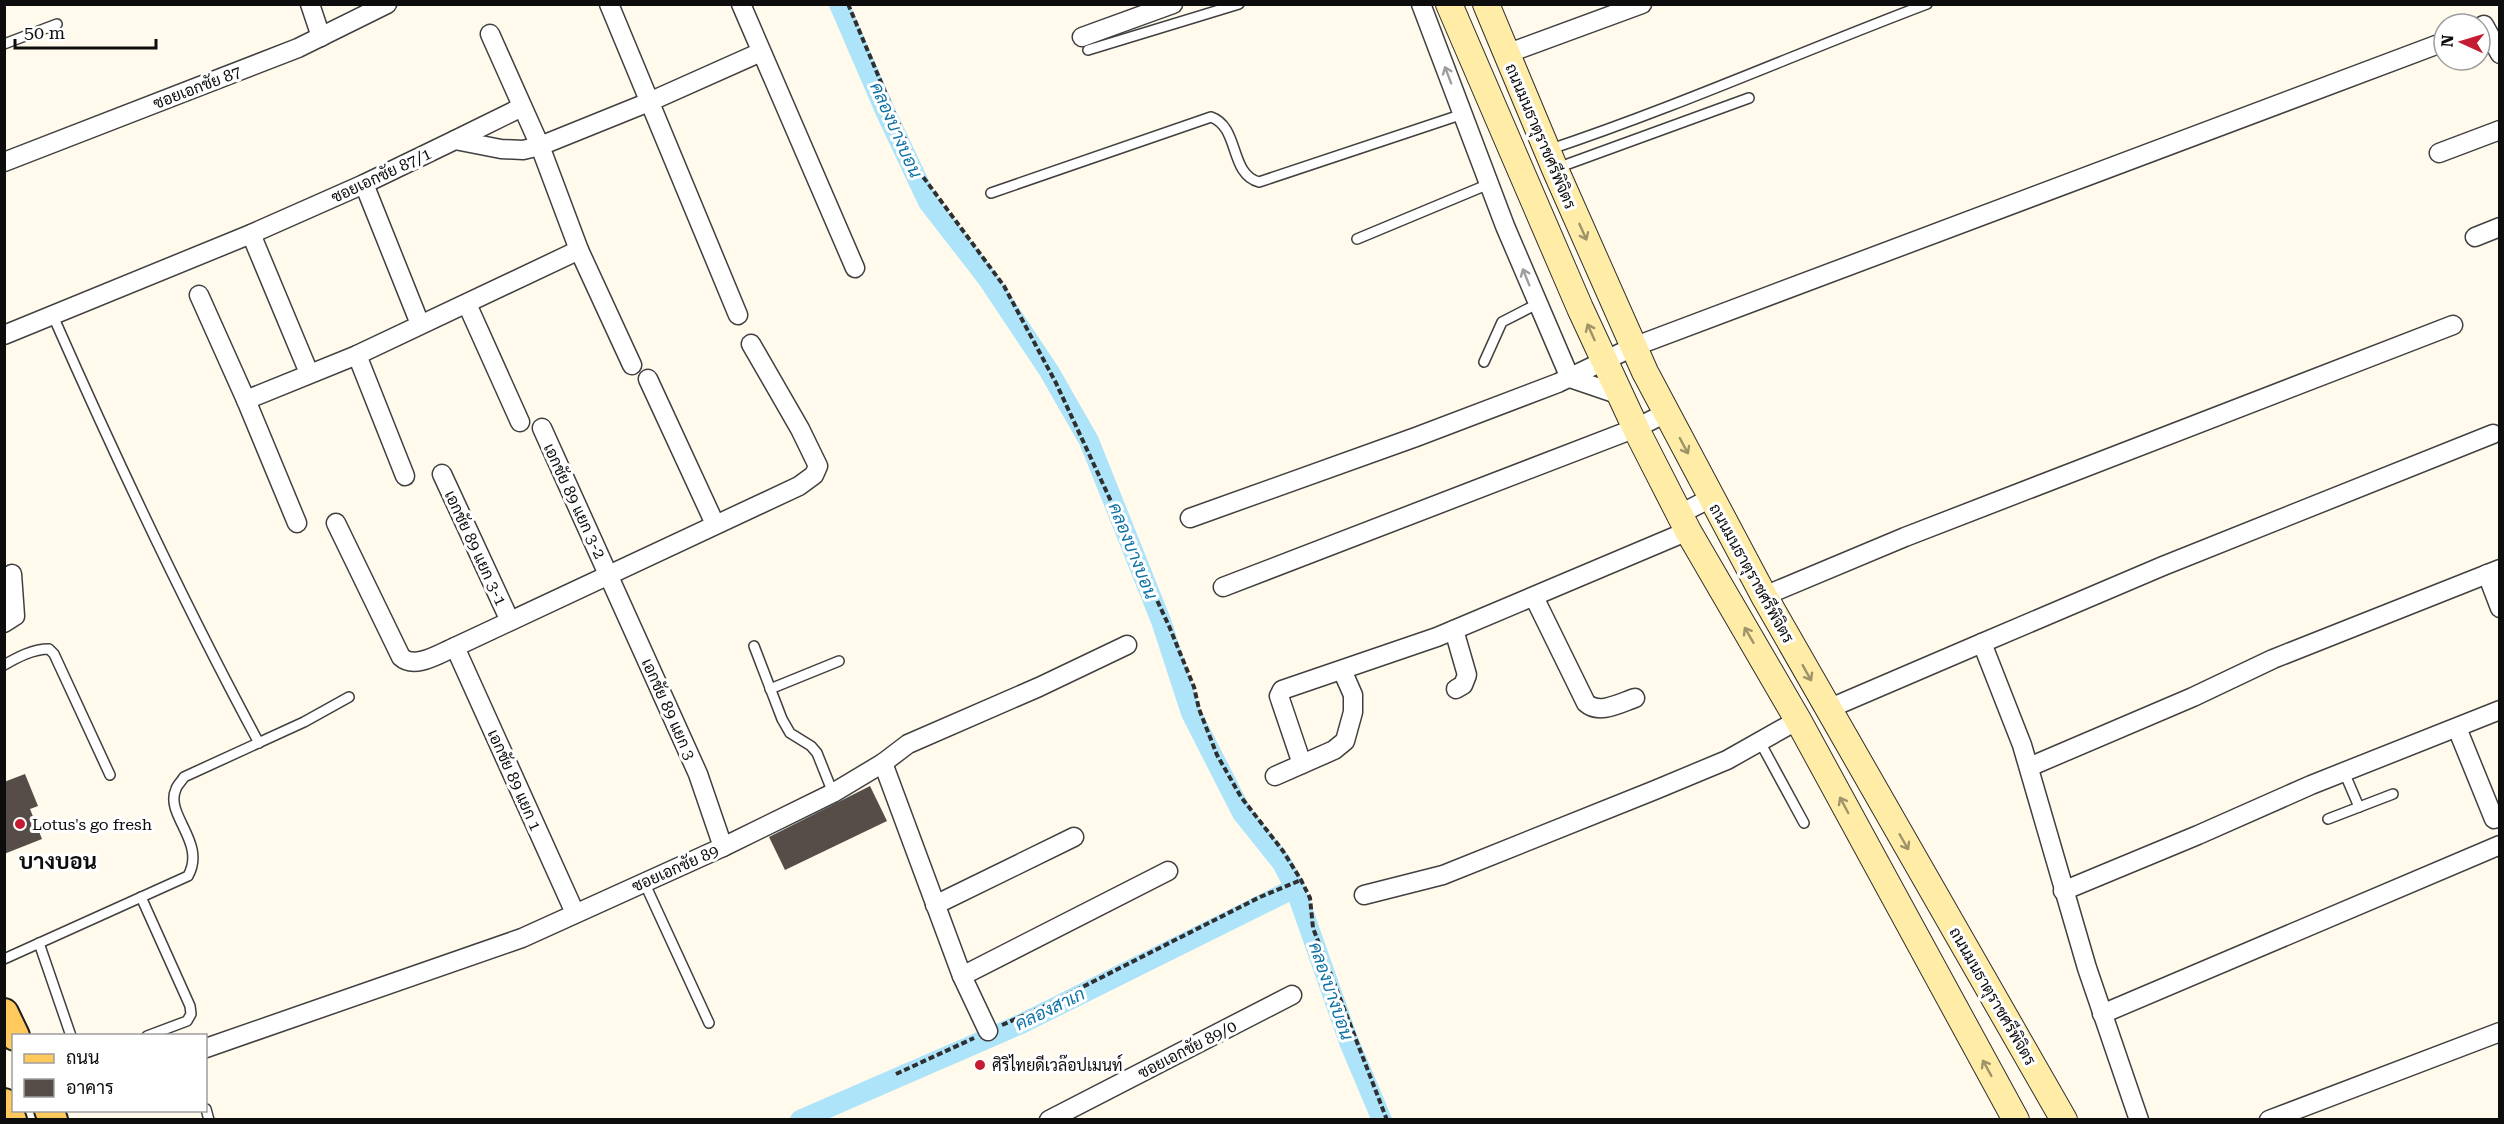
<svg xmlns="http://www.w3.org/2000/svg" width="2504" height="1124" viewBox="0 0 2504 1124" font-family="'Roboto Serif',Sarabun,serif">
	<rect width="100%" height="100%" fill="#fffaec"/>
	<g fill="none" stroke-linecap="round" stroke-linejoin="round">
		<g stroke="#ade4fa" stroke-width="20">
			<path d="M839,4l47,109 42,89 59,76 62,93 40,70 72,180 30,92 51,100 40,50 13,25 54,154 33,78"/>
			<path d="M800,1120l221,-96 274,-136"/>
		</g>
	</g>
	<g fill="#564c48">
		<path d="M25,774l13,32 -8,3 12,30 -38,15v-72z"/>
		<path d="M870,786l17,35 -102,49 -16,-33z"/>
	</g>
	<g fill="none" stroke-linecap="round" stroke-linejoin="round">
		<g stroke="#404040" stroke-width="12">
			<g id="lane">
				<path d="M4,44l53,-20"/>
				<path d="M1088,50l151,-46"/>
				<path d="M1548,150c129,-43 252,-98 379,-146"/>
				<path d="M1557,168l192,-70"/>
				<path d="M991,193l220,-76c29,10 18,57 48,65l204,-68"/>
				<path d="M1357,239l132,-55"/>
				<path d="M53,316c64,145 131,288 206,427"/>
				<path d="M1484,362l18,-40 35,-18"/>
				<path d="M754,646l28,73 8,14 21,13 6,7 16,40"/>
				<path d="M4,665c14,-8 29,-16 45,-16l5,5 56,121"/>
				<path d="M770,689l69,-28"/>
				<path d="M1760,742l44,81"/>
				<path d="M2344,772l15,35"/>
				<path d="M2328,819l65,-25"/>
				<path d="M644,882l65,141"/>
				<path d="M141,897l49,109 1,8 -4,7 -40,15"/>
				<path d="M39,943l32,93"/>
				<path d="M4,959l184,-83c19,-34 -24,-61 -12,-87 1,-4 6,-8 8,-12l120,-55 45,-25"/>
				<path d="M206,1109l3,11"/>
			</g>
		</g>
		<g stroke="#404040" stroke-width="21">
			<g id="street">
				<path d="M310,4l11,33"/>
				<path d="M609,4l129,311"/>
				<path d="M741,4l114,264"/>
				<path d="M1421,4l84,222 65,152 50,17"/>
				<path d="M2480,27l4,-2 16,29"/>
				<path d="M490,34l50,112 39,104 53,115"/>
				<path d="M1082,37l91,-33"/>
				<path d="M1506,54l136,-50"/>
				<path d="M455,140l67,-33"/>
				<path d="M2439,153l61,-23"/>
				<path d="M4,162l294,-114 89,-44"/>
				<path d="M364,184l56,140"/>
				<path d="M251,234l58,139"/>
				<path d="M2475,237l25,-10"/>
				<path d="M199,295l47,105 51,123"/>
				<path d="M467,304l53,118"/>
				<path d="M4,335l247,-101 113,-50 91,-44 46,9 22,1 17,-4 109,-44 112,-50"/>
				<path d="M357,355l48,121"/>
				<path d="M648,379l67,145"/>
				<path d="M246,400l111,-45 222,-105"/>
				<path d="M542,428l156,346 25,73"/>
				<path d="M442,474l68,147"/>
				<path d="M1680,514l31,-16"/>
				<path d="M1190,518l226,-81 142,-54 75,-36 811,-305"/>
				<path d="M336,523l65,134c14,13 39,-4 54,-10l344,-161 15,-11 4,-9 -18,-37 -49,-85"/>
				<path d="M2487,574l13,34"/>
				<path d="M1223,587l413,-159 30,-15"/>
				<path d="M1764,596l141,-59 548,-212"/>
				<path d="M1534,597l52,106c13,12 34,0 49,-5"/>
				<path d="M4,623l11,-7 -3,-42"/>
				<path d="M1454,630l13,45 -4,10 -7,4"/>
				<path d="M1982,643l181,-77 330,-132"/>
				<path d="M455,647l120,266"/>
				<path d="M1828,709l154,-66 40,102 65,223 52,152"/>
				<path d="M2457,728l37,91"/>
				<path d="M883,763l79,213 26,55"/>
				<path d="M1302,764l-23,-68 3,-6 155,-53 251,-106"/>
				<path d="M2029,767l164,-70 80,-38 227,-90"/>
				<path d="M1275,776l59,-26 11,-9 8,-29v-17l-11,-25"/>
				<path d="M2063,891l135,-56 113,-50 189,-75"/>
				<path d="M1364,895l79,-20 212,-85 72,-30 71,-40"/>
				<path d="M935,905l139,-68"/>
				<path d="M962,976l206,-105"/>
				<path d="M2102,1014l398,-169"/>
				<path d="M206,1048l316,-110 201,-91 110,-54 50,-30 25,-19 131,-57 88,-42"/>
				<path d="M1049,1120l243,-125"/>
				<path d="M2269,1120l231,-88"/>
			</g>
		</g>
		<g stroke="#2f2f2f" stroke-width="28">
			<g id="secondary">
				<path d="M1449,4l131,304 58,125 50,98 110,189 218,400"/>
				<path d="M1486,4l69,165 90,203 119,224 300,524"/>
			</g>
		</g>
		<g stroke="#1e1e1e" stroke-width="32">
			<g id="primary">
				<path d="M4,1013l11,23"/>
				<path d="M4,1103l8,17"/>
				<path d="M49,1110l4,10"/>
			</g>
		</g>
		<g stroke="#2f2f2f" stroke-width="4" stroke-dasharray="6 3" stroke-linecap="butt">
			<path d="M848,4l70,166 86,116 52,97 113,243 25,61 5,22 18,46 24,42 42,54 18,29 9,18 3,30 74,192"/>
			<path d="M1002,1025l45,-20 213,-108 41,-17"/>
			<path d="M896,1074l78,-36"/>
		</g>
		<use href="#lane" stroke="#fff" stroke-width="9"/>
		<use href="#street" stroke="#fff" stroke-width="18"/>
		<use href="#secondary" stroke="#ffeda7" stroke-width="26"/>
		<use href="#primary" stroke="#ffc95c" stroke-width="28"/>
	</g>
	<defs><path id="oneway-shaft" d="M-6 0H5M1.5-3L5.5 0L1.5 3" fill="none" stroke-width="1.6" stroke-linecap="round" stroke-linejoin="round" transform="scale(1.5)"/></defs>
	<g stroke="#9e9e9e">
		<use href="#oneway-shaft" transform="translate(1448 75) rotate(-111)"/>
		<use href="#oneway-shaft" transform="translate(1526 277) rotate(-112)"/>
	</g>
	<g stroke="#9e9369">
		<use href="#oneway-shaft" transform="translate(1583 232) rotate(66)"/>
		<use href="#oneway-shaft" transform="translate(1591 332) rotate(-114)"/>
		<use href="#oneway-shaft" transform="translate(1684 446) rotate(62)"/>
		<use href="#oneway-shaft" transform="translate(1749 635) rotate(-120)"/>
		<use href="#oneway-shaft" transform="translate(1807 673) rotate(61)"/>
		<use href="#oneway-shaft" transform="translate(1844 805) rotate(-118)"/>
		<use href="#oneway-shaft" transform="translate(1904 842) rotate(60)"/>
		<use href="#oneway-shaft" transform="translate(1987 1068) rotate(-119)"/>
	</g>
	<g fill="#c51c33" stroke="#fff" stroke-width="2">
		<circle cx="20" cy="824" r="6"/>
		<circle cx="980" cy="1065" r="6"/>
	</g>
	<g text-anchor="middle" stroke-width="6" stroke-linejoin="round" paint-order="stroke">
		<g font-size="16" fill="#0d0d0d" stroke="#fff">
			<text transform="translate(197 87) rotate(-21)" y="6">ซอยเอกชัย 87</text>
			<text transform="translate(1541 136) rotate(67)" y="6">ถนนมนธาตุราชศรีพิจิตร</text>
			<text transform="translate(381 175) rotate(-25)" y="6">ซอยเอกชัย 87/1</text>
			<text transform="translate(575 501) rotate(65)" y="6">เอกชัย 89 แยก 3-2</text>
			<text transform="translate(476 548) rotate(65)" y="6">เอกชัย 89 แยก 3-1</text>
			<text transform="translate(1752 573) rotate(61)" y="6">ถนนมนธาตุราชศรีพิจิตร</text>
			<text transform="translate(669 709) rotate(66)" y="6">เอกชัย 89 แยก 3</text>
			<text transform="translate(515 780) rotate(66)" y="6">เอกชัย 89 แยก 1</text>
			<text transform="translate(675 868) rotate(-24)" y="6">ซอยเอกชัย 89</text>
			<text transform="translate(1993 996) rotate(60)" y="6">ถนนมนธาตุราชศรีพิจิตร</text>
			<text transform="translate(1187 1049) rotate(-27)" y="6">ซอยเอกชัย 89/0</text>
		</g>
		<g font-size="16" fill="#0d0d0d" stroke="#fff" text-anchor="start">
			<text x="32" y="830">Lotus's go fresh</text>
			<text x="992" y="1071">ศิริไทยดีเวล๊อปเมนท์</text>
		</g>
		<g font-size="18" font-style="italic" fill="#0e71a6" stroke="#fff">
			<text transform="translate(896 130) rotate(66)" y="6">คลองบางบอน</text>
			<text transform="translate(1133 551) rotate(68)" y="6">คลองบางบอน</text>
			<text transform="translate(1331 991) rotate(71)" y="6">คลองบางบอน</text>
			<text transform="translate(1050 1009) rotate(-26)" y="6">คลองสาเก</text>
		</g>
		<g font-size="22" font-weight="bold" fill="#0d0d0d" stroke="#fff">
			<text x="58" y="869">บางบอน</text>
		</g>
	</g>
	<rect width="2504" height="1124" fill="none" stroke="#0d0d0d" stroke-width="12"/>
	<rect x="12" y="1034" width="195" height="78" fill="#ffffff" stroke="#9e9e9e" stroke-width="1.5"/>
	<rect x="24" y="1054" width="30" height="9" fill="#ffc95c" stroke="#9e9e9e" stroke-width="1.5"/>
	<text x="66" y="1064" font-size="18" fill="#0d0d0d">ถนน</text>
	<rect x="24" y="1079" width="30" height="18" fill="#564c48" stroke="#9e9e9e" stroke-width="1.5"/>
	<text x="66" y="1094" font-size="18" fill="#0d0d0d">อาคาร</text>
	<g transform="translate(2462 42) rotate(274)"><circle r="28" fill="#ffffff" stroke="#9e9e9e" stroke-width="1.5"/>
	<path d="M0-4.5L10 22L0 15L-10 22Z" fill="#c51c33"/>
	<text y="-9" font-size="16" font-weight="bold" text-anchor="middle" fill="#0d0d0d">N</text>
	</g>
	<path d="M15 39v9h141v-9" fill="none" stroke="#0d0d0d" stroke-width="3"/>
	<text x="24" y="39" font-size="18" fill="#0d0d0d" stroke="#ffffff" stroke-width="4.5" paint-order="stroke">50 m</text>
</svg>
